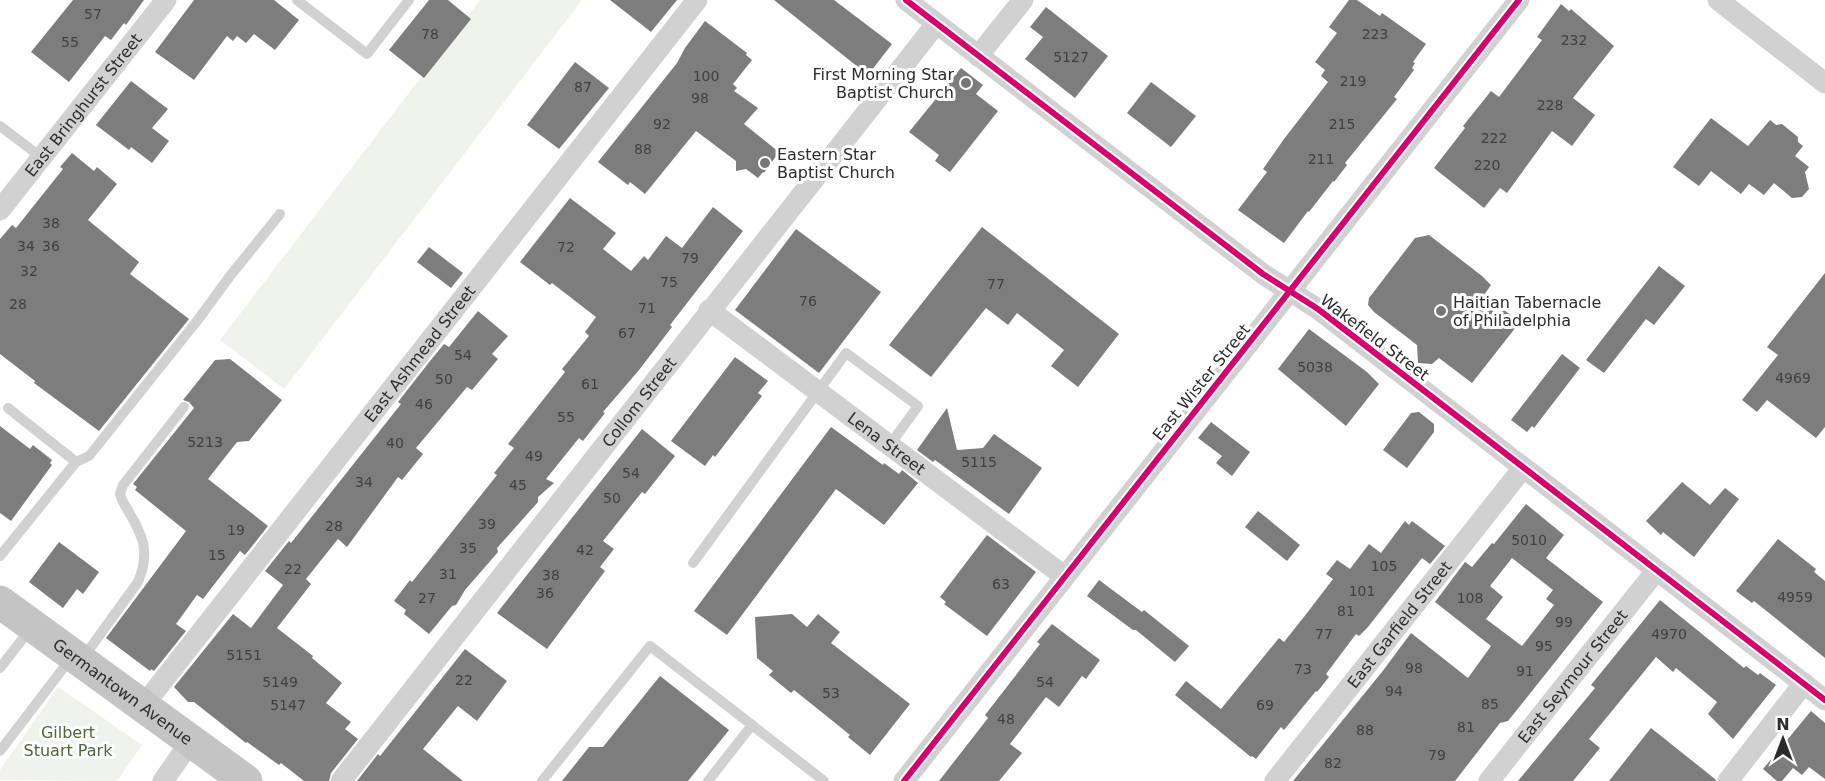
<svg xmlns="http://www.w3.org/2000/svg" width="1825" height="781" viewBox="0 0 1825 781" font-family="'DejaVu Sans',sans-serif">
	<rect width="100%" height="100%" fill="#fff"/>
	<g fill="#eff3eb">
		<path d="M480,0h102l-298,389 -64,-49z"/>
		<path d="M58,687l84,58 -25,36 -117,-1v-10z"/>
	</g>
	<g fill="#7d7d7d" fill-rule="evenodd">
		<path d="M73,0h71l-18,25 -2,-2 -13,17 -6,-4 -36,46 -38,-30z"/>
		<path d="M194,0h80l25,20 -24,30 -21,-16 -8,9 -9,-7 -4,5 -6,-5 -33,44 -39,-28z"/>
		<path d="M429,0h19l23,19 -47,59 -35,-28z"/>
		<path d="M610,0h67l-26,32z"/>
		<path d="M774,0h60l58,44 -24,31z"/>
		<path d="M1349,0h8l23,16 2,-3 44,31 -13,18 2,1 -3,5 2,2 -20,27 3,2 -52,64 2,2 -13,17 -1,-1 -24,31 -1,-1 -24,32 -46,-33 29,-38 -4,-3 21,-30 44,-57 -7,-6 4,-6 -10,-8 22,-29 -8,-6z"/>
		<path d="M1561,4l8,7 2,-2 43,37 -41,52 22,17 -23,31 -20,-15 -45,62 -7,-5 -16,20 -50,-40 31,-40 -2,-2 28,-35 8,6 43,-57 -5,-3z"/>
		<path d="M1046,7l62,49 -33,42 -50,-39 18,-22 -13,-10z"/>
		<path d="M705,21l42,32 -1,2 6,5 -19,24 4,4 -3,3 24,17 -14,16 35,28 -15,21 -1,-1 -5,6 -12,-9 -10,2v-10l-40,-30 -51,63 -15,-12 -2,3 -30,-23 79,-99 8,-15z"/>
		<path d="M575,62l34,26 -50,61 -32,-24z"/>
		<path d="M961,68l22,17 -7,9 22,17 -48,61 -15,-11 4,-6 -30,-23z"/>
		<path d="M131,81l37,28 -16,19 17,13 -17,22 -21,-16 -2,3 -33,-25z"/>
		<path d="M1151,82l45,34 -25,31 -44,-34z"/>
		<path d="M1711,118l37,28 22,-26 6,5 6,-1 16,13v5l5,4 -8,10 14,11 -4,5 4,17 -7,8 -10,1 -18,-15 -10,12 -15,-11 -8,10 -30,-23 -12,15 -26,-19z"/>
		<path d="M72,153l22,18 3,-4 20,17 -29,36 51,42 -9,12 59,45 -90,112 -65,-48 1,-2 -35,-27v-115l12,-14 4,3 47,-59 -3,-2z"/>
		<path d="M570,198l46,35 -13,16 28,22 13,-15 4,4 18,-24 16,12 31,-41 30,24 -73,94 2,2 -33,43 -36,42 2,1 -22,28 -4,-3 -33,41 8,4 -16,14v5l-41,46 1,4 -33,38 -9,15 -4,1 -23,28 -25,-20 2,-4 -12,-9 16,-21 2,2 85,-107 -3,-2 20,-25 -6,-4 57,-72 -3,-3 27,-33 -4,-4 11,-15 -44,-34 -2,2 -30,-23z"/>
		<path d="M982,227l137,107 -41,53 -27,-21 13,-16 -47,-37 -9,12 -22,-17 -55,69 -42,-32z"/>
		<path d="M796,229l85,63 -62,81 -84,-63z"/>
		<path d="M1429,235l53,41 9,9 -7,10 36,27 -48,61 -33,-25 -7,6 -14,-1 -1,-18 -43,-33 -6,-7 1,-7 46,-60z"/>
		<path d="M429,247l34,26 -12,15 -34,-26z"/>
		<path d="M1659,266l26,20 -31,39 -8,-6 -42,54 -18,-13z"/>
		<path d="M1825,273v154l-9,11 -49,-38 -10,12 -15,-12 36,-45 -11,-8z"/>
		<path d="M478,311l30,25 -16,18 6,5 -26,31 -5,-3 -51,61 7,6 -21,26 -4,-3 -51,70 -9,-8 -32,40 5,5 -34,44 36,28 -1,2 30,25 -16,20 25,19 -6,7 13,10 -27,34 -2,8h-25l-23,-18 -2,2 -32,-23 -1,1 -52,-41h-6l-14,-15 59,-73 18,14 32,-43 -18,-14 24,-30 2,2 110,-139 -3,-2 32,-41 14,-17 5,3z"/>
		<path d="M1309,329l58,43 12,12 -33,42 -68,-57z"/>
		<path d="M1562,354l18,14 -46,60 -2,-2 -5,6 -16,-12z"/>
		<path d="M735,357l33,24 -10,12 4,3 -47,61 -2,-2 -8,11 -34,-25z"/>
		<path d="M230,359l52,41 -33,41 -12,1 -29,37 60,47 -23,29 -5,-4 -37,48 -6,-4 -21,29 10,7 -32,40 -3,-2 -1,2 -44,-33 80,-107 -51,-41 2,-3 -4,-3 61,-76 -5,-6 -6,-2 32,-40z"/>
		<path d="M947,408l10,42 26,-2 11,-14 48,34 -33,46 -74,-54 -2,2 -16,-12z"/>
		<path d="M1419,412l15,12v8l-27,36 -24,-18 28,-37z"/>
		<path d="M1211,422l39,30 -18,24 -16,-13 6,-7 -24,-18z"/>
		<path d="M0,426l30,23 3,-4 19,15 -2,3 2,2 -41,56 -11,-8z"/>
		<path d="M831,427l52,38 1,-2 15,11 3,-4 16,13 -34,42 -48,-36 -109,146 -33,-24z"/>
		<path d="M642,429l33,27 -30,38 -3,-2 -39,49 11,8 -14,18 5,4 -58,78 -50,-36z"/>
		<path d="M1682,482l28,23 15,-17 14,11 -45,58 -31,-25 -2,3 -15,-14z"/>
		<path d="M1526,504l38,31 -18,23 57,44 -95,119 -8,2 -45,58h-162l89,-109 29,-39 57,45 23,-32 -56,-44 30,-40 7,5 20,-24 2,1zM1512,558l41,32 -7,9 8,6 -32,41 -36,-27 17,-22 -13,-11z"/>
		<path d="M1258,511l42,34 -13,16 -42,-34z"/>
		<path d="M1405,521l4,4 3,-4 33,25 -15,18 -8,-6 -54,69 -9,9 -3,-2 -30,40 3,3 -12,15 -1,-1 -32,39 -3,-3 -25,32 -4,-3 -1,1 -76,-62 11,-14 35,28 58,-71 5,4 23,-29 26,-34 -7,-5 11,-14 13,9 19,-25 12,9z"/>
		<path d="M987,535l49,37 -49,64 -43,-32 2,-2 -6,-5z"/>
		<path d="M1778,539l38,30 -2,3 11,9v77l-71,-57 -2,2 -16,-12z"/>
		<path d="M59,542l40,30 -16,22 -6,-5 -14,19 -34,-26z"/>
		<path d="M1099,580l43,32 2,-2 45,36 -14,16 -39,-32h-3l-46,-34z"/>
		<path d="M1660,600l84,68 2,-2 12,9 2,-2 16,12 -43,54 -25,-25 9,-12 -41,-34 -3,4 -17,-15 -67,82 11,9 -27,33h-55l77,-93 -4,-3z"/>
		<path d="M792,614l15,13 11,-13 22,18 -9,11 79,61 -40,51 -22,-18 2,-2 -21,-17 -35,-28 -3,3 -22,-18 4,-4 -16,-13 -2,-41z"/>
		<path d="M1052,624l48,36 -14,19 -4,-3 -23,31 -13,-10 -36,47 12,9 -23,28h-60l49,-63 -3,-3 55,-71 -3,-2z"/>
		<path d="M465,649l42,32 -30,40 -19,-15 -35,43 40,32h-106l21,-27 2,2z"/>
		<path d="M660,676l69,54 -41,51h-126l27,-34h14z"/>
		<path d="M1811,711l14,12v56l-16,-12 -7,8 -9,-7 -11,13h-5l-14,-12z"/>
		<path d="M1651,728l64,51 1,2h-107z"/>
	</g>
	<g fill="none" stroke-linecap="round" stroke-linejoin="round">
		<g stroke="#d1d1d1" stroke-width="10">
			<path d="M297,0l70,54 42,-54"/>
			<path d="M0,126l41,31"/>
			<path d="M76,462l13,-6 108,-135 33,-45 50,-62"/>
			<path d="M0,556l76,-94 -68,-54"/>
			<path d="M693,563l153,-210 72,53 -29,40"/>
			<path d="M83,658l55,-76c15,-35 1,-52 -16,-82l-2,-6 3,-9 61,-78"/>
			<path d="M0,668l31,-40"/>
			<path d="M752,725l72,56"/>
			<path d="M0,751l71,-93"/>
			<path d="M542,781l108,-135 102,79 -44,56"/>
		</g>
		<g stroke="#d1d1d1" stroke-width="21">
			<path d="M906,0l357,274 55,35 507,391"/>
			<path d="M1718,0l107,83"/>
			<path d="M978,56l45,-56"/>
			<path id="s1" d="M0,210l166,-210"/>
			<path id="s2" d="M709,310l355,266"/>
			<path id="s3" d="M143,706l554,-706"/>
			<path d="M163,781l28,-40"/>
			<path id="s4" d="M341,781l595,-757"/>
			<path d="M904,781l615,-781"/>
			<path id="s5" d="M1275,781l248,-313"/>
			<path id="s6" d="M1489,781l167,-210"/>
			<path d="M1728,781l76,-98"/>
		</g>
		<path stroke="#c4c4c4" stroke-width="33" id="s7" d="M0,602l246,179"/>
		<g stroke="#fff" stroke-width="10">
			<g id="cycleway">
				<path d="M906,0l357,274 55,35 507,391"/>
				<path d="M904,781l615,-781"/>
			</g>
		</g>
		<use href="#cycleway" stroke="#d6006c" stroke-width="6"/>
	</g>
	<g fill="#767676" stroke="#fff" stroke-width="2">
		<circle cx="966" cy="83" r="6"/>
		<circle cx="765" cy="163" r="6"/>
		<circle cx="1441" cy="311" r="6"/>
	</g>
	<g text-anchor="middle" stroke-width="6" stroke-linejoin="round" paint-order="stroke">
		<g font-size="14" fill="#404040">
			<text x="93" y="19">57</text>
			<text x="430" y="39">78</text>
			<text x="1375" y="39">223</text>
			<text x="1574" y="45">232</text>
			<text x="70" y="47">55</text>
			<text x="1071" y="62">5127</text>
			<text x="706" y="81">100</text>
			<text x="1353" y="86">219</text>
			<text x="583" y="92">87</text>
			<text x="700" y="103">98</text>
			<text x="1550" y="110">228</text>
			<text x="662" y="129">92</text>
			<text x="1342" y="129">215</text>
			<text x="1494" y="143">222</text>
			<text x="643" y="154">88</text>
			<text x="1321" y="164">211</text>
			<text x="1487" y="170">220</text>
			<text x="51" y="228">38</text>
			<text x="26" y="251">34</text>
			<text x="51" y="251">36</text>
			<text x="566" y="252">72</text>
			<text x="690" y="263">79</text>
			<text x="29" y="276">32</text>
			<text x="669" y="287">75</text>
			<text x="996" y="289">77</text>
			<text x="808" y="306">76</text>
			<text x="18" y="309">28</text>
			<text x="647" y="313">71</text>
			<text x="627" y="338">67</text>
			<text x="463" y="360">54</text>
			<text x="1315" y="372">5038</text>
			<text x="1793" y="383">4969</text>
			<text x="444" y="384">50</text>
			<text x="590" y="389">61</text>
			<text x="424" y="409">46</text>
			<text x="566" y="422">55</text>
			<text x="205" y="447">5213</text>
			<text x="395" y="448">40</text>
			<text x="534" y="461">49</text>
			<text x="979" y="467">5115</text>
			<text x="631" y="478">54</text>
			<text x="364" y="487">34</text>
			<text x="518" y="490">45</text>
			<text x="612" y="503">50</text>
			<text x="487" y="529">39</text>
			<text x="334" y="531">28</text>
			<text x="236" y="535">19</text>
			<text x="1529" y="545">5010</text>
			<text x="468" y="553">35</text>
			<text x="585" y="555">42</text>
			<text x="217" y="560">15</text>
			<text x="1384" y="571">105</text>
			<text x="293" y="574">22</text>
			<text x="448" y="579">31</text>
			<text x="551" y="580">38</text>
			<text x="1001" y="589">63</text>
			<text x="1362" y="596">101</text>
			<text x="545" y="598">36</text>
			<text x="1795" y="602">4959</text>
			<text x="427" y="603">27</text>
			<text x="1470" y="603">108</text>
			<text x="1346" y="616">81</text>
			<text x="1564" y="627">99</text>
			<text x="1324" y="639">77</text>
			<text x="1669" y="639">4970</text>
			<text x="1544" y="651">95</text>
			<text x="244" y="660">5151</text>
			<text x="1414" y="673">98</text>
			<text x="1303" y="674">73</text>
			<text x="1525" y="676">91</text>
			<text x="464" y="685">22</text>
			<text x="280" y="687">5149</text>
			<text x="1045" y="687">54</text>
			<text x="1394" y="696">94</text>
			<text x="831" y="698">53</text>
			<text x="1490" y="709">85</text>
			<text x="288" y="710">5147</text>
			<text x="1265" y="710">69</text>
			<text x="1006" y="724">48</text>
			<text x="1466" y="732">81</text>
			<text x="1365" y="735">88</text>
			<text x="1437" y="760">79</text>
			<text x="1333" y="768">82</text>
		</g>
		<g font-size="16" fill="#2c2c2c" stroke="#fff" text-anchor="start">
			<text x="954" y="80" text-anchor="end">First Morning Star<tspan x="954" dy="18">Baptist Church</tspan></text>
			<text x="777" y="160">Eastern Star<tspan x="777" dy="18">Baptist Church</tspan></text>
			<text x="1453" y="308">Haitian Tabernacle<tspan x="1453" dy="18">of Philadelphia</tspan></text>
		</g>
		<g font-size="16" fill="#2c2c2c" stroke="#fff">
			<text dy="6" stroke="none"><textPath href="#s1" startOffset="134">East Bringhurst Street</textPath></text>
			<text transform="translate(1375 337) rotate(37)" y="6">Wakefield Street</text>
			<text dy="6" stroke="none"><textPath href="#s3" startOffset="448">East Ashmead Street</textPath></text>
			<text transform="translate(1201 382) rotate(-51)" y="6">East Wister Street</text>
			<text dy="6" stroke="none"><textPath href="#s4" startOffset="482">Collom Street</textPath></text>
			<text dy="6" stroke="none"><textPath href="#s2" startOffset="222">Lena Street</textPath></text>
			<text dy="6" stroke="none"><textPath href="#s5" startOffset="200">East Garfield Street</textPath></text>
			<text dy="6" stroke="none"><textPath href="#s6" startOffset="134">East Seymour Street</textPath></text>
			<text dy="6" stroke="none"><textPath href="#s7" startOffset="152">Germantown Avenue</textPath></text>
		</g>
		<g font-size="16" fill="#50643d" stroke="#fff">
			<text x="68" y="738">Gilbert<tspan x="68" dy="18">Stuart Park</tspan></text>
		</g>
	</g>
	<g transform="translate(1783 739)" stroke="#ffffff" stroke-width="4.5" paint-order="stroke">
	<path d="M0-4.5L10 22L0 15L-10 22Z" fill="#2c2c2c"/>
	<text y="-9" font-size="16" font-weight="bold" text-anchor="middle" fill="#2c2c2c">N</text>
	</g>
</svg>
